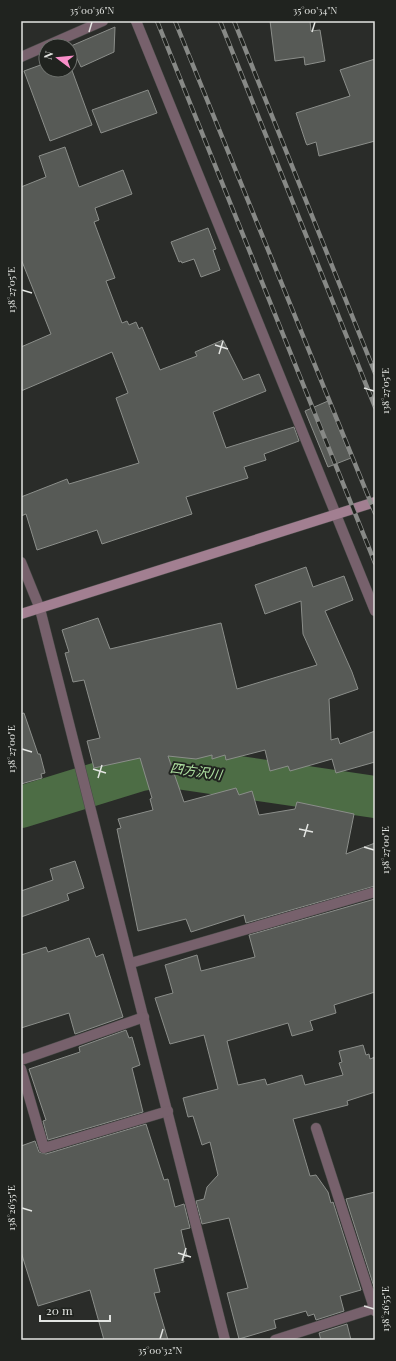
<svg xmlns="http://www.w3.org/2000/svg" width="396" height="1361" viewBox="0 0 396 1361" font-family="'Playfair Display','Noto Sans JP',serif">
	<rect width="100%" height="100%" fill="#2a2c29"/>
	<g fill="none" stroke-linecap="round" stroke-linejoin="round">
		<path stroke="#4d6d45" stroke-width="42" d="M21,807l120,-37 23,-4 211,31"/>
	</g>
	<g fill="#575a56" stroke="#8b8e8a">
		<path d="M270,21h40l1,10 9,-1 5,31 -20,4 -1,-8 -29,4z"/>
		<path d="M115,27l-1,25 -33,15 -10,-21z"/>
		<path d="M375,59v82l-56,15 -3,-14 -9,3 -1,-2 -10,-30 54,-17 -10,-26z"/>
		<path d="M46,63v7h24v-5l22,60 -42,16 -26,-70z"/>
		<path d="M148,90l9,23 -56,20 -9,-23z"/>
		<path d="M65,147l14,40 44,-17 9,24 -37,14 4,12 -5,2 21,56 -9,3 16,42 5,-2 2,4 7,-3 3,7 3,-2 18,43 37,-14 -2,-4 28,-12 20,40 16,-6 7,17 -53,21 13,36 68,-21 5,14 -35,13 2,6 -22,7 4,11 -62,19 6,17 -90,30 -5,-14 -60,20 -11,-36 -5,2v-19l46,-18 2,5 70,-21 -23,-65 12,-5 -16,-41 -91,39v-44l30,-13 -30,-75v-72l25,-10 -7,-21z"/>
		<path d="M208,228l8,21 -3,1 7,20 -19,7 -7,-18 -12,4 -1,-2 -2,1 -8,-20z"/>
		<path d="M328,401l23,57 -23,9 -23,-56z"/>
		<path d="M306,567l7,20 31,-11 9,24 -28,11 27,61 6,17 -29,10 2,41 7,-2 2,6 35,-13v31l-39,11 -4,-14 -42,12 -2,-5 -18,5 -5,-21 -39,10 -1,-5 -13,4v-4l-16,4 -28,-3 16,46 52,-14 3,7 13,-4 7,24 36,-6 2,-7 57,12 -8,40 29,-11v43l-129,37 -2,-8 -53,17 -5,-13 -48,12 -21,-102 4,-1 -3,-9 35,-9 -3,-11 2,-1 -12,-40 -46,10 -7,-27 13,-3 -16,-58 -11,2 -8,-29 4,-1 -7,-22 36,-12 12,31 111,-26 16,66 80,-24 -14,-31 -2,-33 -36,13 -10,-29z"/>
		<path d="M24,713l14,41h2l5,19 -4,1 1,4 -21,6v-70z"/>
		<path d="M75,861l9,27 -17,6 2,6 -48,17v-26l32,-11 -3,-11z"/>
		<path d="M375,899v93l-41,13 2,8 -26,8 3,9 -21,6 -4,-13 -61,18 11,44 27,-6 2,6 35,-10 3,10 38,-10 -4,-12 3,-1 -3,-11 24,-6 3,10 3,-1 1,5 5,-2v35l-28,9 1,4 -55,14 17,57 6,-1 12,17 3,11 2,-1 28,88 -21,6 4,15 -28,9 -2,-6 -6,2 -2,-5 -32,9 2,8 -37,11 -12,-46 21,-5 -19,-70 -27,6 -6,-23 8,-2 3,-12 11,-12 -8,-33 -8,3 -9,-29 -5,1 -5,-19 35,-9 -14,-54 -34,9 -15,-46 18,-5 -8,-28 32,-10 4,16 54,-14 -6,-22z"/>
		<path d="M89,938l7,19 7,-3 20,63 -48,17 -6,-21 -48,15v-73l25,-8 2,5z"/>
		<path d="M126,1030l3,8 3,-1 8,28 -8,3 11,44 -95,28 -5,-19 3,-1 -17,-51 51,-17 -1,-5z"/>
		<path d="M146,1124l18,56 4,-1 7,28 9,-3 6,24 -9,2 6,26 -4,2 1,4 -30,7 6,23 -6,1 14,47h-64l-14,-50 -52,16 -17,-54v-106l14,-5 4,11 7,2z"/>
		<path d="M375,1192v94l-1,1 -28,-88z"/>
		<path d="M347,1324l4,16h-30l-2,-7z"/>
	</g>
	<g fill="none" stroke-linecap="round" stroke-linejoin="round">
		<g stroke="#484a47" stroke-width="11">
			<g id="street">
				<path d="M136,21l239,590"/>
				<path d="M21,57l82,-36"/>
				<path d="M21,562l19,47 185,731"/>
				<path d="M131,963l244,-71"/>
				<path d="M21,1060l123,-43"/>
				<path d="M21,1069l23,79 124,-37"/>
				<path d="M316,1128l59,183"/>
				<path d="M275,1340l100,-32"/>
			</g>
		</g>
		<g stroke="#484a47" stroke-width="11">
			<path id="secondary" d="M21,614l354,-112"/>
		</g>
		<use href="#street" stroke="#77616c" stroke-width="10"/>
		<use href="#secondary" stroke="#a27f91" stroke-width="10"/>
		<g stroke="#878986" stroke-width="4.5">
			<g id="rail">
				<path d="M157,21l218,542"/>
				<path d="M175,21l200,492"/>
				<path d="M220,21l155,386"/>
				<path d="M234,21l141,352"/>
			</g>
		</g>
		<use href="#rail" stroke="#20231f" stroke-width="3" stroke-dasharray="9" stroke-linecap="butt"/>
	</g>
	<path fill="none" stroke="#e3e5e2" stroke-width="1.5" d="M89,32l3,-10M312,32l3,-10M22,290l10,3M215,345l13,4M219,354l4,-13M364,388l10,3M22,749l10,3M93,769l13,4M98,778l4,-13M299,829l14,3M304,837l4,-13M364,847l10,3M22,1208l10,3M178,1253l13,4M182,1261l4,-13M364,1306l10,3M160,1339l3,-10"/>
	<g text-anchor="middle" stroke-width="4" stroke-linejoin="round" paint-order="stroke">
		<g font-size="13" font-style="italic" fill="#b1e4a3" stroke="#20231f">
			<text transform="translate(196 771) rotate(8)" y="5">四方沢川</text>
		</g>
	</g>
	<rect width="396" height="1361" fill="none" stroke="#20231f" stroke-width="44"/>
	<g transform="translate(58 58) rotate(286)"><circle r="19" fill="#20231f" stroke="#6e716d"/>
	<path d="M0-3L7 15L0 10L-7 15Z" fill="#f98fc9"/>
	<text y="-6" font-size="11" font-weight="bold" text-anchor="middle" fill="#e3e5e2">N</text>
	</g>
	<path d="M40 1315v6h70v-6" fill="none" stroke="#e3e5e2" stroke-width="2"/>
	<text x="46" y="1315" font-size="12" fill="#e3e5e2" stroke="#20231f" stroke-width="3" paint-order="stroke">20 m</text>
	<rect x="22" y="22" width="352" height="1317" fill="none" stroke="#e3e5e2" stroke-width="1.5"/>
	<g font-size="10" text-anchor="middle" fill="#e3e5e2">
		<text x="92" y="14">35°00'36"N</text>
		<text x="315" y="14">35°00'34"N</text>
		<text transform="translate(11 290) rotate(-90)" y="4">138°27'05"E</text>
		<text transform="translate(385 391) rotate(-90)" y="4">138°27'05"E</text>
		<text transform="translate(11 749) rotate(-90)" y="4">138°27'00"E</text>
		<text transform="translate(385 850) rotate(-90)" y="4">138°27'00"E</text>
		<text transform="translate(11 1208) rotate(-90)" y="4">138°26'55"E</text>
		<text transform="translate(385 1309) rotate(-90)" y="4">138°26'55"E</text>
		<text x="160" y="1354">35°00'32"N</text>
	</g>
</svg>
